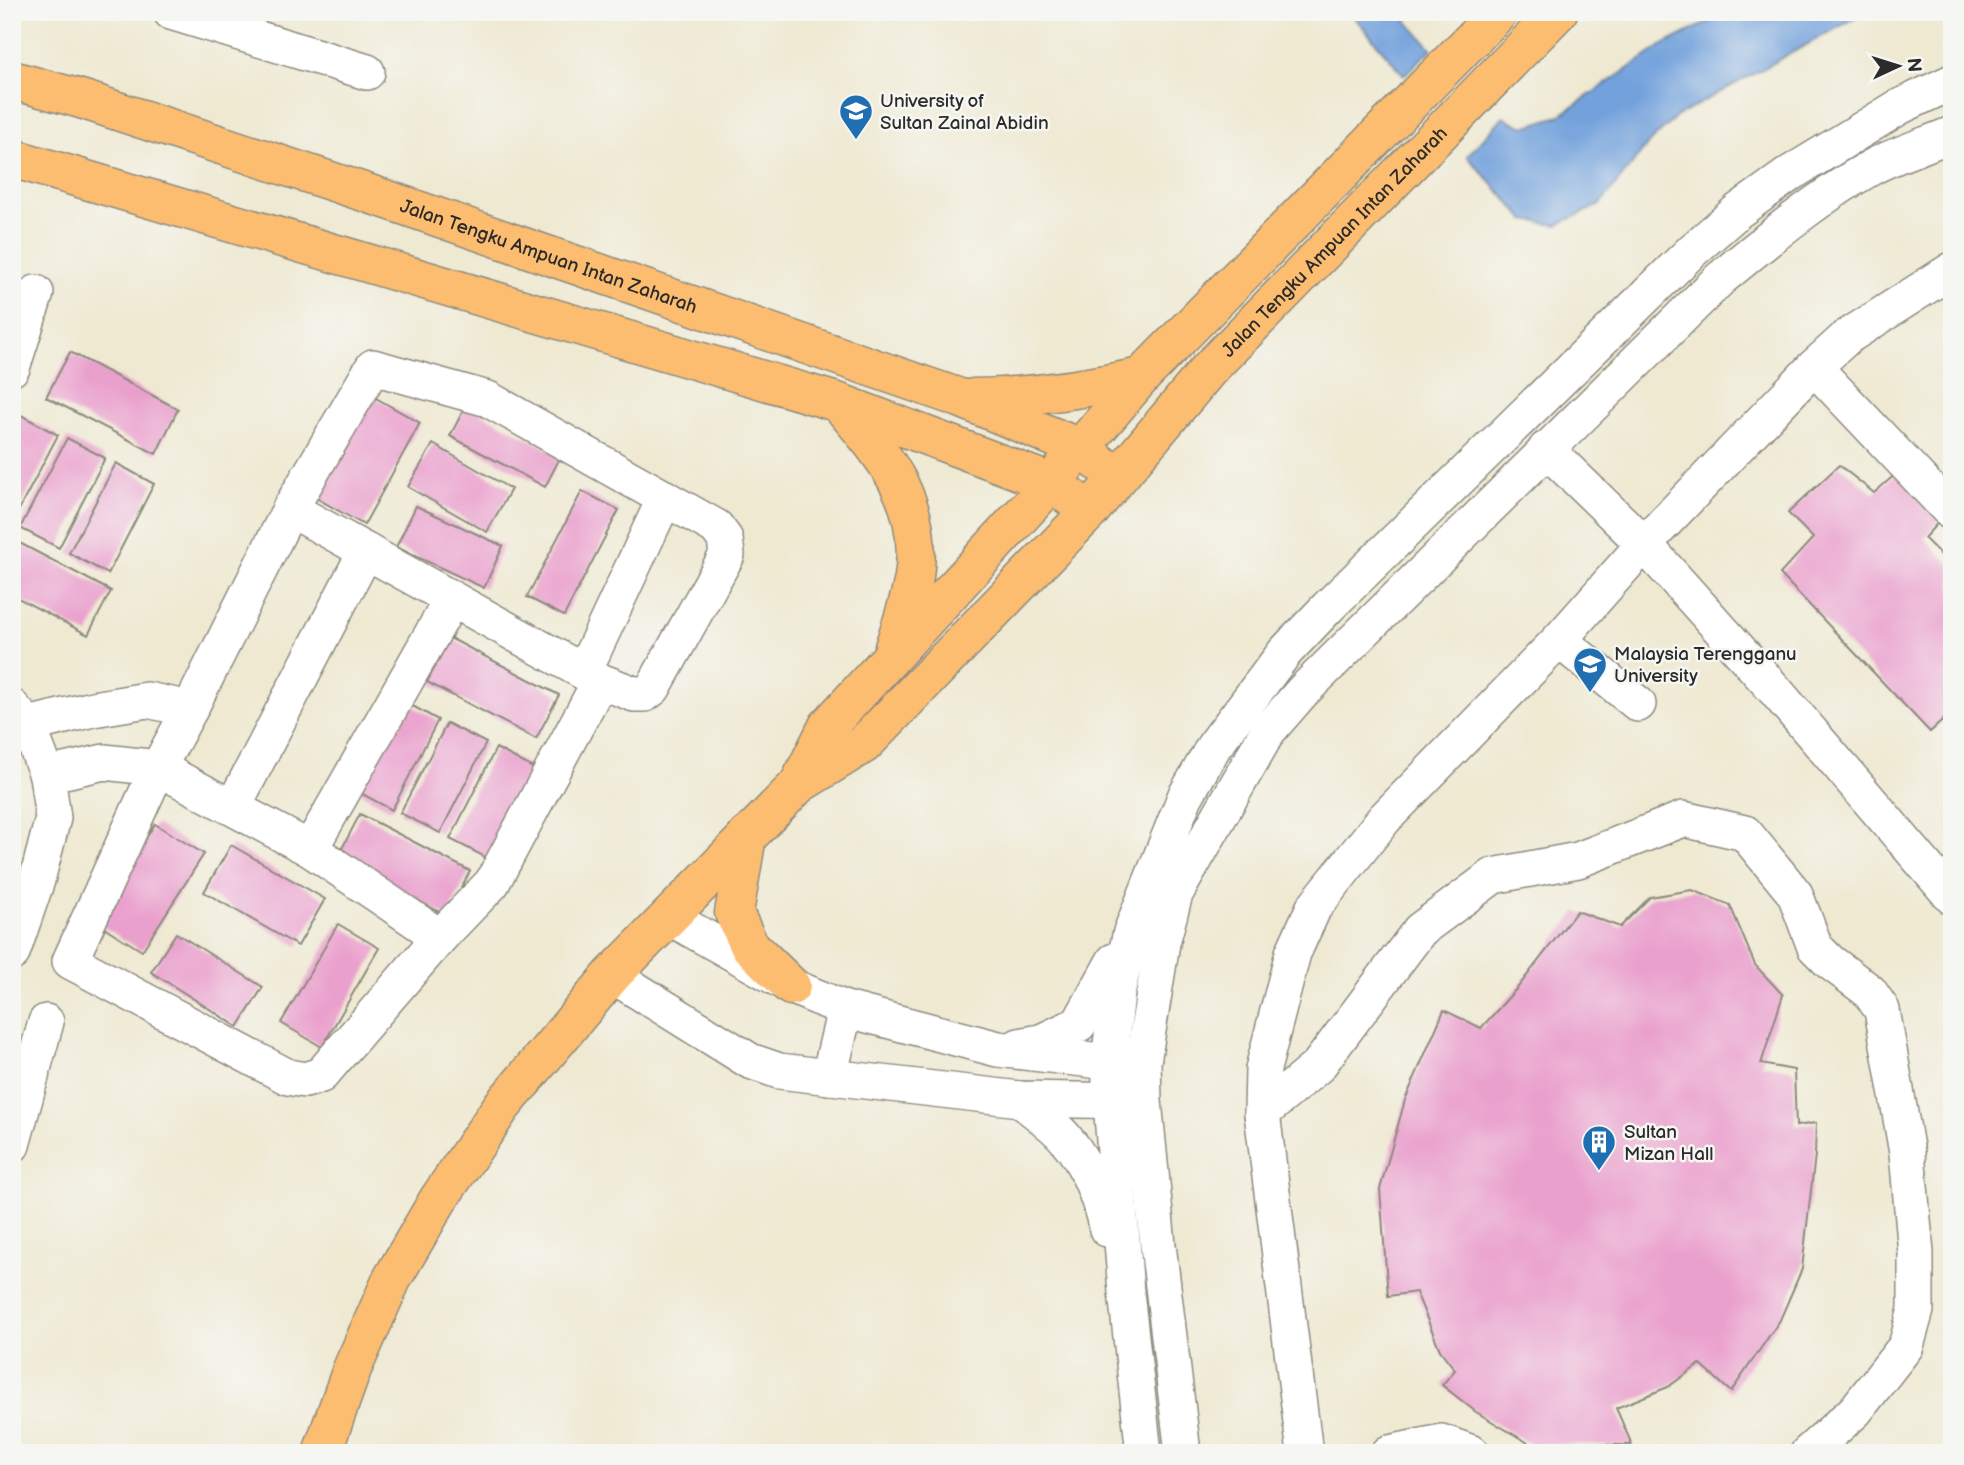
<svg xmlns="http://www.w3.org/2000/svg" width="1964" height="1465" viewBox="0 0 1964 1465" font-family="'Balsamiq Sans',sans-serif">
	<rect width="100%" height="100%" fill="#f6f6f2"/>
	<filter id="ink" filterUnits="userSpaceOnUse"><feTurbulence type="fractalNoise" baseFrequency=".0143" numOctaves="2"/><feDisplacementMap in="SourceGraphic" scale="14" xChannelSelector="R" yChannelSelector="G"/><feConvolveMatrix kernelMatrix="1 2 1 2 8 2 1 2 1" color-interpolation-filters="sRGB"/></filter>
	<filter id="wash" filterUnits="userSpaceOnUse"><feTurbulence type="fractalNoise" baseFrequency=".00686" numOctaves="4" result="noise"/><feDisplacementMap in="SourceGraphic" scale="28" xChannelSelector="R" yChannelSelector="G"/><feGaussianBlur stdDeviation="1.57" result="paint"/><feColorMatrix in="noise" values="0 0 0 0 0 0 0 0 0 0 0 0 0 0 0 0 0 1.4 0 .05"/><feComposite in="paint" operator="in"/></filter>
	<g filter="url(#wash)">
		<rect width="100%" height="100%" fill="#efe9d2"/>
		<g fill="#72a1dc" stroke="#4e6684" stroke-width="2">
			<path d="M1350,12h49l33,37 -28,26z"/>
			<path d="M1727,12h139l-189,104 -29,28 -48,61 -43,20 -32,-5 -58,-64 36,-39 21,10 35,-11 102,-70z"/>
		</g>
		<g id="blocks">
			<g fill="#eaa0cd">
				<path d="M70,352l108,57 -22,45 -110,-57z"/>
				<path d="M367,393l53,30 -56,102 -53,-30z"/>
				<path d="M466,405l95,51 -16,31 -95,-51z"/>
				<path d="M19,414l39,21 -46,88v-95z"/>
				<path d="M67,438l38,20 -46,90 -39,-20z"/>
				<path d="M433,444l78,45 -24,43 -79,-45z"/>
				<path d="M116,463l38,21 -46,90 -39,-21z"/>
				<path d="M1839,465l35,28 25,-22 45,45 -20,22 28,28v146l-22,20 -150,-158 33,-36 -25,-25z"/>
				<path d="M582,491l37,19 -55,106 -37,-19z"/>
				<path d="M416,506l87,40 -19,42 -88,-41z"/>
				<path d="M12,539l99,52 -23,44 -76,-40z"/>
				<path d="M450,638l109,57 -23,44 -109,-57z"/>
				<path d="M400,699l38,21 -46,90 -39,-21z"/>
				<path d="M447,723l39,20 -46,90 -40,-20z"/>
				<path d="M496,748l39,21 -46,90 -39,-20z"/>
				<path d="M360,814l110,57 -23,45 -110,-58z"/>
				<path d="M155,824l49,30 -62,97 -48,-30z"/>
				<path d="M231,845l94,54 -27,47 -94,-54z"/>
				<path d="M1692,890l38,15 25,60 28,30 -22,69 33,6 2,56 20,-3 -1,32 -13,114 -22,51 -49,72 -31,-28 -32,23 -52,21 16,37 -102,-1 -54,-32 -34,-27 13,-15 -15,-20 -24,-58 -28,4 -8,-107 25,-89 39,-90 37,18 37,-41 59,-76 43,16 30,-30z"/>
				<path d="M338,924l41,24 -57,99 -41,-24z"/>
				<path d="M176,933l87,54 -25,40 -87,-55z"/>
			</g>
		</g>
	</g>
	<g filter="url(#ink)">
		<use href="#blocks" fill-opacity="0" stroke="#8d8a7e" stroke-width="2"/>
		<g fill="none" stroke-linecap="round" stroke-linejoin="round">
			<g stroke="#8d8a7e" stroke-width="38">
				<g id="minor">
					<path d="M171,12l196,60"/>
					<path d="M373,367l115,32 228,128 9,12 2,16 -74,133 -8,6h-11l-34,-13 -108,202 -52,54 -119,138 -16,5 -17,-3 -218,-116 88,-193 32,-59 100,-200z"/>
					<path d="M1814,367l138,146"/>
					<path d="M12,368l24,-75"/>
					<path d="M1546,449l98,95 170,-177 33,-30 105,-67"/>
					<path d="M290,509l310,172"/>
					<path d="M1559,640l79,64"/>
					<path d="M584,671l81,-173"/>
					<path d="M12,707l16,18 19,50 6,43 -16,62 -25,73"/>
					<path d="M28,725l65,-16 54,-9 43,9"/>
					<path d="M47,775l57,-13 54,6 152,81 130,88"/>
					<path d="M233,807l133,-256"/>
					<path d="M310,849l142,-250"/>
					<path d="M669,917l122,69 54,23 153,40 111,13h24"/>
					<path d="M612,975l138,86 29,10 241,28 113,2"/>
					<path d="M1019,1046l22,-4 38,-18 35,-63"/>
					<path d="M829,1077l16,-68"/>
					<path d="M1020,1099c15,13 34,25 46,40 22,25 33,58 41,90"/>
					<path d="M1262,1113l56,-47 102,-136 73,-54 85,-16 105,-41 62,14 50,61 20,53 15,15 39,29 13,19 25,143 9,100v57l-10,36 -51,65 -47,42"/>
					<path d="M12,1145l34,-123"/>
					<path d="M1144,1453l-18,-161 -15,-190 -2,-40 8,-69 14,-61 54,-135 29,-51 71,-94 43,-45 365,-357 45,-39 53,-38 108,-66 53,-25"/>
					<path d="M1183,1453l-25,-208 -14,-144 -1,-39 19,-119 13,-49 93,-163 34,-39 418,-413c48,-40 97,-81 152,-112 25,-13 54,-22 80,-33"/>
					<path d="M1305,1453l-43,-340 1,-44 30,-116 21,-46 70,-88 175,-179 85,-96 131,146 177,207"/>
					<path d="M1389,1453l52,-11 31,11"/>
				</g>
			</g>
			<g stroke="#8d8a7e" stroke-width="41">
				<g id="major">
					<path id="s1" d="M12,80l69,19 310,102 569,197 120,50 38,29"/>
					<path d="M12,158l828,245 211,80 39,28"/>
					<path d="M973,398c58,-1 112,-9 168,-21"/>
					<path d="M840,404c45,54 85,97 74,173 -4,25 -14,50 -21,74"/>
					<path d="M799,784l29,-58 223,-243 90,-106 358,-365"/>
					<path d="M747,836l-13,77 15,32 42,41"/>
					<path id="s2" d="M322,1453l30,-84 40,-90 46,-79 64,-94 110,-131 187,-191 65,-40 226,-233 119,-142 349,-357"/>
				</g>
			</g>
			<use href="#minor" stroke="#fff" stroke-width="35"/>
			<use href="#major" stroke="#fcbd6f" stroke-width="38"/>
		</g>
	</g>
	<defs>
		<g id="university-pin" transform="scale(1.75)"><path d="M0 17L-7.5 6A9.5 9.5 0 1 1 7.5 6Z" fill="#1f6fb2" stroke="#f6f6f2"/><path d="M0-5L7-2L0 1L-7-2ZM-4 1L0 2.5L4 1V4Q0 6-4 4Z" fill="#fff"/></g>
		<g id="building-pin" transform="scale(1.75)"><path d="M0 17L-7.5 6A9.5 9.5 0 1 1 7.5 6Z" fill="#1f6fb2" stroke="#f6f6f2"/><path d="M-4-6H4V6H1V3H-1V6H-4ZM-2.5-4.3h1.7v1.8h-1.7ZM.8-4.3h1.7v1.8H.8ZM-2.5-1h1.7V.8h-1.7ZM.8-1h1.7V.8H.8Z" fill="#fff"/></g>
	</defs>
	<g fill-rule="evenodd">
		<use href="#university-pin" x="856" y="111"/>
		<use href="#university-pin" x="1590" y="664"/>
		<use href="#building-pin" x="1599" y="1142"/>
	</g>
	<g text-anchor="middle" stroke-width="5" stroke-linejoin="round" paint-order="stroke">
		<g font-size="19" fill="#2b2b2b" stroke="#f6f6f2" text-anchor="start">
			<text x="880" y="107">University of<tspan x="880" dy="22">Sultan Zainal Abidin</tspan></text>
			<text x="1614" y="660">Malaysia Terengganu<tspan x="1614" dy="22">University</tspan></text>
			<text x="1624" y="1138">Sultan<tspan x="1624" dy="22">Mizan Hall</tspan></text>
		</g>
		<g font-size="19" fill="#2b2b2b" stroke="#f6f6f2">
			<text dy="7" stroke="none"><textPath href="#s2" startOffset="1596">Jalan Tengku Ampuan Intan Zaharah</textPath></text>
			<text dy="7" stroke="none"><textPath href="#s1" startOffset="565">Jalan Tengku Ampuan Intan Zaharah</textPath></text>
		</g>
	</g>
	<rect width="1964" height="1465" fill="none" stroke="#f6f6f2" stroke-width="42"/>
	<g transform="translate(1898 66) rotate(86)" stroke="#f6f6f2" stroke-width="5" paint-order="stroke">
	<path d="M0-5L12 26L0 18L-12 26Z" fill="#2b2b2b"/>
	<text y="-10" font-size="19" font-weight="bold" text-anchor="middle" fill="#2b2b2b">N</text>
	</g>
</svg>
